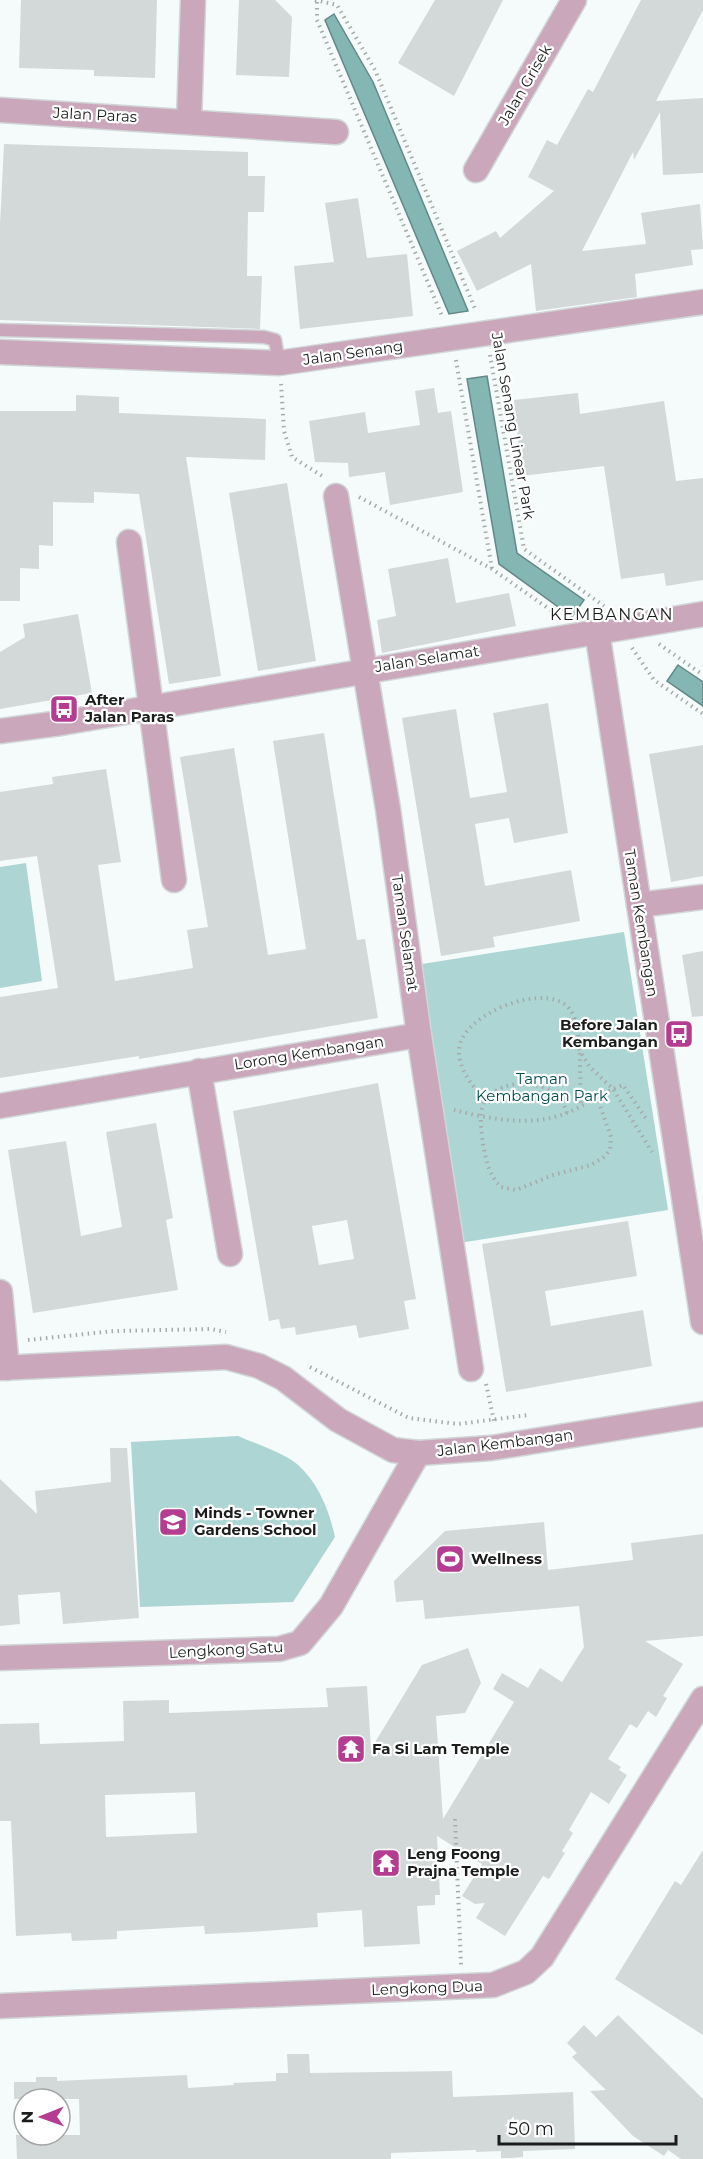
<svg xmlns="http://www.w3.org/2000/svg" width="703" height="2159" viewBox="0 0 703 2159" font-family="Montserrat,sans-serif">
	<rect width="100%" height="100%" fill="#f4fbfa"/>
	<g fill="#acd5d3">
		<path d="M26,863l16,118 -42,7v-121z"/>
		<path d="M624,932l44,278 -209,33 -43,-278z"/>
		<path d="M238,1436c18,8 44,16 59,28 22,19 32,47 38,73l-42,65 -153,5 -9,-165z"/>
	</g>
	<g fill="#84b6b4" stroke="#648887" stroke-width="1.5">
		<path d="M334,14l39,68 95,229 -19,3 -124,-294z"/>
		<path d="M487,376l30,177 67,47 -12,17 -73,-53 -32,-185z"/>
		<path d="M678,665l25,17v24l-36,-25z"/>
	</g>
	<g fill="#d3d9d9" fill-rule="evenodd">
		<path d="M21,0h136l-2,78 -61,-2v-6l-75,-2z"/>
		<path d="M239,0h36l17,17 -3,60 -53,-2z"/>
		<path d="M435,0h68l-49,96 -56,-33z"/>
		<path d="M641,0h62v10l-47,91 47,-3v75l-40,2 -3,-63 -26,48 -1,-8 -51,99 64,-7 -5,-31 59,-9 3,45 -12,1 2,15 -58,9 2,23 -101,14 -5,-47 -54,27 -20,-40 39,-20 4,7 54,-47 -26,-14 19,-37 10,5 31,-56 5,3z"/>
		<path d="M4,144l244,8v24h17l-1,36h-16l-1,64h15l-2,53 -260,-9v-96z"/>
		<path d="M358,198l9,60 40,-4 6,62 -113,13 -6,-63 40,-4 -9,-59z"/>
		<path d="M434,388l4,25 13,-2 12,81 -73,13 -5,-33 -36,5 -1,-14 -33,-1 -6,-41 56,-9 3,21 52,-8 -5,-34z"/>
		<path d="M578,393l2,21 84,-13 12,80 27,-3v102l-37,6 -2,-13 -43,6 -17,-113 -82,10 -8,-76z"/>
		<path d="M76,395l43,2v16l147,6 -1,41 -79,-3 35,219 -52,8 -30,-190 -45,-2v11l-41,-1v44l-14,-1v24l-19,-1v33h-20v-190h76z"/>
		<path d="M287,483l29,178 -58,10 -29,-178z"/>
		<path d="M448,558l8,45 53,-10 7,33 -134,27 -5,-33 19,-4 -8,-47z"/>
		<path d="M78,614l14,79 -92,16v-57l25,-15 -2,-13z"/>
		<path d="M548,703l20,130 -54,10 -5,-25 -34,6 10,62 86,-16 9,51 -87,16 2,10 -54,9 -39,-238 54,-9 14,89 37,-6 -14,-79z"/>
		<path d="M324,733l33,207 8,-1 13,79 -239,41v-3l-139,22v-81l58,-9 -21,-132 -37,5v-69l53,-8 -1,-7 54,-8 15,93 -23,3 17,116 78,-13 -6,-38 21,-3 -28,-170 54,-9 34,207 38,-6 -33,-208z"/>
		<path d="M703,745v131l-32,6 -22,-128z"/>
		<path d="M703,951v65l-11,1 -10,-62z"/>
		<path d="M378,1083l38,216 -12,2 5,28 -50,9 -3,-13 -60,10 -1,-8 -14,2 -2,-10 -10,2 -36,-210zM347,1220l7,39 -35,6 -7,-39z"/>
		<path d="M156,1123l17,95 -7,2 12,70 -145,23 -25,-163 58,-9 15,95 41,-9 -16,-95z"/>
		<path d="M628,1221l9,55 -92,15 6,35 92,-16 9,56 -146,26 -24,-148z"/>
		<path d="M110,1448h17l12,170 -76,6 -3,-32 -42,3 2,29 -20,2v-147l37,35 -2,-23 76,-9z"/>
		<path d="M544,1522l4,48 85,-10 -2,-17 72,-9v102l-58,5 38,23 -20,32 4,2 -11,19 -8,-6 -11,17 -7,-4 -22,35 13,8 -2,3 8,5 -18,29 -18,-12 -22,38 4,3 -11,18 3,2 -16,26 -6,-3 -38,60 -29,-18 9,-15 -10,1 -13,-8 20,-32 -45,-28 3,59h-5v10l-18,1 3,38 -56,3 -2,-37 -45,3 1,14 -68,5 -45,2 -1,-8 -87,5v8l-45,2 -1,-8 -55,3 -5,-115h-11v-97l39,-1 1,21 84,-3 -1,-40 46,-1v13l159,-6 -2,-19 41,-2 4,63 51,-84 46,-17 13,35 -16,30 -29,3 7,103 71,-117 -21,-13 9,-16 26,15 12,-20 22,14 22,-35 -5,-41 -154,13 -2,-19 -27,2 -2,-21 51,-50zM195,1792l2,41 -91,4 -1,-42z"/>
		<path d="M703,1850v185l-88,-56 60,-98 6,4z"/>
		<path d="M618,2015l85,84v60h-22l-13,-9 -4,6 -31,-20 -43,-45 16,-1 -34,-33 5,-4 -10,-10 17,-18 12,12z"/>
		<path d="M287,2054h22l1,19 142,-2 1,26 120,-5 2,57 -52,2v6l-12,1h-10v-7l-25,1v-2l-85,3v6h-374l-1,-24h64l-1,-36h-65v-17h22v-5h21v4l130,-6 1,13 46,-3 -1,-2 43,-2v-8h12z"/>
	</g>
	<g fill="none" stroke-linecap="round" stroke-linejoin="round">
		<g stroke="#d1d7d7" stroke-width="15">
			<path id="service" d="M0,330l264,7 11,3 4,23"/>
		</g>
		<g stroke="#d1d7d7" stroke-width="27">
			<g id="minor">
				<path d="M0,110l336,22"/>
				<path d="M189,121l4,-121"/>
				<path d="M476,170l98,-170"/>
				<path d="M0,352l279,11 424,-61"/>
				<path d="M336,496l52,313 31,226 52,334"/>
				<path d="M129,542l45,338"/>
				<path d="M597,631l106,691"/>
				<path d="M0,731l61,-8 642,-109"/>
				<path d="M639,905l64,-8"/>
				<path d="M199,1071l31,183"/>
				<path d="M0,1106l419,-71"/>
				<path d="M0,1292l7,76"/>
				<path d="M0,1368l226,-11 33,9 24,12 55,42 55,30 25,3 73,-5 212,-34"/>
				<path d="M0,1658l279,-9 21,-6 31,-37 87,-153"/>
				<path d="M0,2006l493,-21 33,-13 16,-15 161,-258"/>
			</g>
		</g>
		<g stroke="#a6abaa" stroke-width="4" stroke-dasharray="1.5 4.5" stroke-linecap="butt">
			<path d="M315,0l22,5 38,65 101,241"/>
			<path d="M317,2v18l125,296"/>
			<path d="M490,355l34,194 80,57"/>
			<path d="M456,360l36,209"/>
			<path d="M281,384l3,47 8,26 32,20"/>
			<path d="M359,497l133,72 67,47"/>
			<path d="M659,644l44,31"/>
			<path d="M632,648l22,32 49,34"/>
			<path d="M579,1049l10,17 24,23 39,63"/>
			<path d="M485,1101c-11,-14 -25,-29 -26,-48 -3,-39 93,-75 112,-42 12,19 8,70 10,95"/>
			<path d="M454,1110c36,9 79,18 115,2 18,-8 35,-20 54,-27l24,35"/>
			<path d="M567,1113c-3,-9 -8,-17 -16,-22 -19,-12 -55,-10 -67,12 -6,12 -2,29 -1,41 3,17 6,31 18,43l15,3 37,-15 38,-10 13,-8 6,-7 1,-13 -14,-40"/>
			<path d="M28,1340l86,-9 97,-2 15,3"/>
			<path d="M310,1367l99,51 49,6 71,-9"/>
			<path d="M486,1384l8,37"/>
			<path d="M455,1819l6,146"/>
		</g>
		<use href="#service" stroke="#cba7bc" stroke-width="12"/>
		<use href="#minor" stroke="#cba7bc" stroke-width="24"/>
	</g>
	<defs>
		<g id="bus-square" transform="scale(1.5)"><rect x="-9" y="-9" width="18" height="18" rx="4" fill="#b43c91" stroke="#fff"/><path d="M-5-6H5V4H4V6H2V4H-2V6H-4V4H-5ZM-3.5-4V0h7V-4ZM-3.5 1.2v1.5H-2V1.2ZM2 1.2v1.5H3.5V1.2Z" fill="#fff"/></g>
		<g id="school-square" transform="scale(1.5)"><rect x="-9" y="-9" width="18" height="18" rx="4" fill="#b43c91" stroke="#fff"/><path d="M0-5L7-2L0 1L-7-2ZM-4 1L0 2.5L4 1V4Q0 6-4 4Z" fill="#fff"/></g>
		<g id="stadium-square" transform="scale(1.5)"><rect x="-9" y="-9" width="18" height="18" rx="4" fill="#b43c91" stroke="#fff"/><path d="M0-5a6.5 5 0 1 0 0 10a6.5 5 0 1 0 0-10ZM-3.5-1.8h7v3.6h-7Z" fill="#fff"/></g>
		<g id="temple-square" transform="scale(1.5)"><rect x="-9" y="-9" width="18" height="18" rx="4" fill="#b43c91" stroke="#fff"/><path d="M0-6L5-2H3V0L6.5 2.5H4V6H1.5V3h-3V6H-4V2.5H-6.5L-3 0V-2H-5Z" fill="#fff"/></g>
	</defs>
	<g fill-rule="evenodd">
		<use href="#bus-square" x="64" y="709"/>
		<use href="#bus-square" x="679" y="1034"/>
		<use href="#school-square" x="173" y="1522"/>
		<use href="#stadium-square" x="450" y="1559"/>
		<use href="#temple-square" x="351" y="1749"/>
		<use href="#temple-square" x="386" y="1863"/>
	</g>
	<g text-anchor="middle" stroke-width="4.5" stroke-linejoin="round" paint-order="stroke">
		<g font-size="15" fill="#1b1d1d" stroke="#fff">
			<text transform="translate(525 85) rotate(-60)" y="5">Jalan Grisek</text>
			<text transform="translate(95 115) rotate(3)" y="5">Jalan Paras</text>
			<text transform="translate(353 353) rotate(-8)" y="5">Jalan Senang</text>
			<text transform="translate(513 426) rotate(80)" y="5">Jalan Senang Linear Park</text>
			<text transform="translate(427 659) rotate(-9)" y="5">Jalan Selamat</text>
			<text transform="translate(641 923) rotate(81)" y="5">Taman Kembangan</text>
			<text transform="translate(405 933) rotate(82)" y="5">Taman Selamat</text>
			<text transform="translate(309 1053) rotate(-9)" y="5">Lorong Kembangan</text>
			<text transform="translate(505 1443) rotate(-7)" y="5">Jalan Kembangan</text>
			<text transform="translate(226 1650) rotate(-3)" y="5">Lengkong Satu</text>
			<text transform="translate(427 1988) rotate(-2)" y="5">Lengkong Dua</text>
		</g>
		<g font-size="15" font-weight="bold" fill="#1b1d1d" stroke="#fff" text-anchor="start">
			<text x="85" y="705">After<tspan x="85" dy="17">Jalan Paras</tspan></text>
			<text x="658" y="1030" text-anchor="end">Before Jalan<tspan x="658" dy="17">Kembangan</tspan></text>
			<text x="194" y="1518">Minds - Towner<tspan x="194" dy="17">Gardens School</tspan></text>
			<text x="471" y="1564">Wellness</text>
			<text x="372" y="1754">Fa Si Lam Temple</text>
			<text x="407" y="1859">Leng Foong<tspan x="407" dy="17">Prajna Temple</tspan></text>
		</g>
		<g font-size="15" fill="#004e4d" stroke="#fff">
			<text x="542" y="1084">Taman<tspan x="542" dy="17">Kembangan Park</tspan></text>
		</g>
		<g font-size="16" letter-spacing="1.5" fill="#1b1d1d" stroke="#fff">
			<text x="612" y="620">KEMBANGAN</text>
		</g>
	</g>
	<g transform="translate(42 2117) rotate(269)"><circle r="28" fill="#ffffff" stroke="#a4a5a5" stroke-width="1.5"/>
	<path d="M0-4.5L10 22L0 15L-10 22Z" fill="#b43c91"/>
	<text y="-9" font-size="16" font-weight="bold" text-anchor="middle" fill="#1b1d1d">N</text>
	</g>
	<path d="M499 2135v9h177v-9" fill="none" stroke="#1b1d1d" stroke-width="3"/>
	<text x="508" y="2135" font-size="18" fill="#1b1d1d" stroke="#ffffff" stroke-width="4.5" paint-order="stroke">50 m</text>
</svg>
